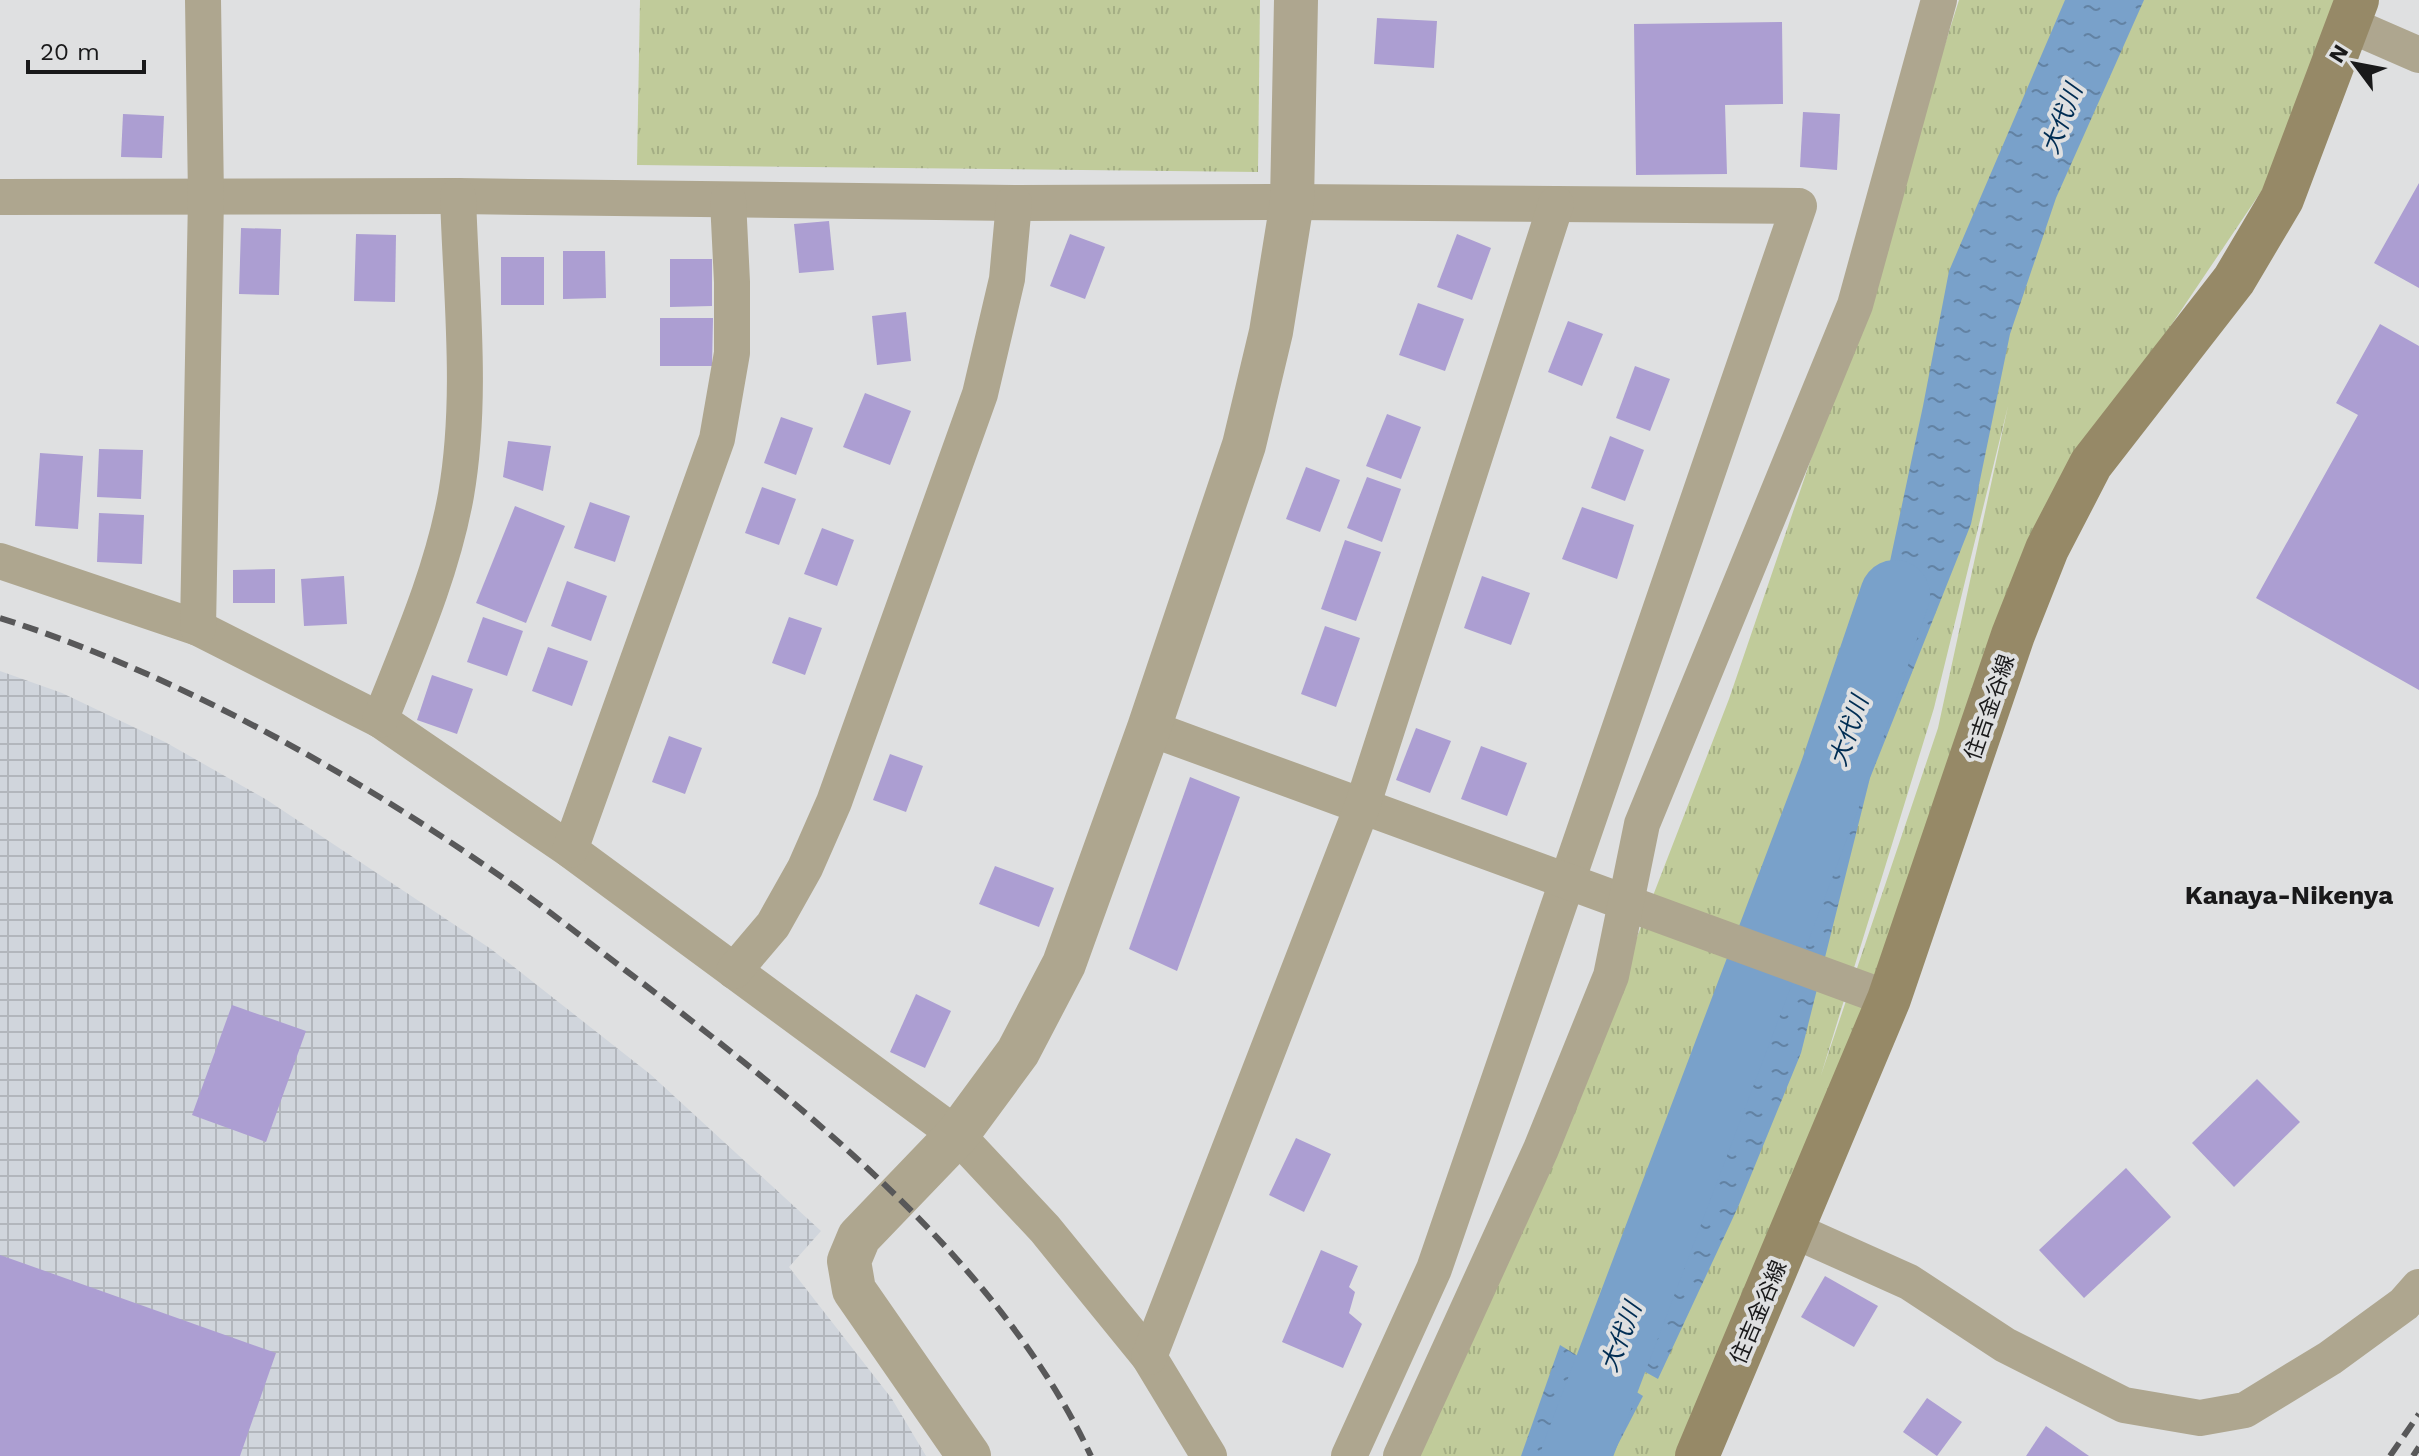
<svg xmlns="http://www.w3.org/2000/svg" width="2419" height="1456" viewBox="0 0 2419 1456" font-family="'Work Sans','Noto Sans JP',sans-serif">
	<defs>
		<pattern id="industrial-grid" width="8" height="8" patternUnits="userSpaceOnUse" patternTransform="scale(2)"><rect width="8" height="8" fill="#d0d5dc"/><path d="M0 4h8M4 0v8" fill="none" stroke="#b2b6bc"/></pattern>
		<pattern id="grass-tufts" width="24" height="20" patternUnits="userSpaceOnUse" patternTransform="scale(2)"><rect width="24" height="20" fill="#c0cb9a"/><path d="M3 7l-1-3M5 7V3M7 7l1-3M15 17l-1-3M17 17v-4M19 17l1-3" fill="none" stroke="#a4ae84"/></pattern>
		<pattern id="water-ripples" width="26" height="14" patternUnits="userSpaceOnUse" patternTransform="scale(2)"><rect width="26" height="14" fill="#79a1ca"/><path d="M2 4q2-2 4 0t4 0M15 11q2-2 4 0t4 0" fill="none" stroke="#6282a3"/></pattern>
	</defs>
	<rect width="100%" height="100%" fill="#dfe0e1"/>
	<path fill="url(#industrial-grid)" d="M0,671l62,22 103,49 102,58 224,149 159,125 171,157 -32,36 103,132 34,57h-926z"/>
	<g fill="url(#grass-tufts)" fill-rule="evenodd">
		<path d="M640,0h620l-2,172 -621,-7z"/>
		<path d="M1959,0h398l-41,110 -276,410 -191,576 -163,360h-268l163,-374 148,-383 122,-357zM2008,406l-70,322 -117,347 113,-367z"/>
	</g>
	<g fill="url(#water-ripples)">
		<path d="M2065,0h79l-88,198 -46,136 -39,190 -101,254 -69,275 -63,154 -80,172 -65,-36 105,-135 48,-112 92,-290 85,-400 26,-135z"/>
		<path d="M1560,1345l83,51 -31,60h-91z"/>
	</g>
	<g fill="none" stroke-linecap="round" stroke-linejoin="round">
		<path stroke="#79a1ca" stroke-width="70" d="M1576,1456l258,-682 61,-179"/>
	</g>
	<g fill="#ac9ed2">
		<path d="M1377,18l60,3 -3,47 -60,-4z"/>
		<path d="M1782,22l1,82 -58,1 2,69 -91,1 -2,-151z"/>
		<path d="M1803,112l37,2 -3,56 -37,-3z"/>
		<path d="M123,114l41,2 -2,42 -41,-1z"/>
		<path d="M2419,183v105l-45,-25z"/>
		<path d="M829,221l5,49 -35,3 -5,-49z"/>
		<path d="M241,228l40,1 -2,66 -40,-1z"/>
		<path d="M356,234l40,1 -1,67 -41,-1z"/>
		<path d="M1070,234l35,13 -20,52 -35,-13z"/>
		<path d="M1457,234l34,14 -19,52 -35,-13z"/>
		<path d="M563,251h42l1,47 -43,1z"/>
		<rect x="501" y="257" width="43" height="48"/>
		<path d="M670,259h42v47l-42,1z"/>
		<path d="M1418,303l46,16 -19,52 -46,-16z"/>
		<path d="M906,312l5,49 -34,4 -5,-49z"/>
		<path d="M660,318h53l-1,48h-52z"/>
		<path d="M1568,321l35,13 -21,52 -34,-14z"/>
		<path d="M2380,324l39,22v344l-163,-92 102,-183 -22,-12z"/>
		<path d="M1635,366l35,13 -20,52 -34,-13z"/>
		<path d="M865,393l46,18 -21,54 -47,-18z"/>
		<path d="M1387,414l34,13 -20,52 -35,-13z"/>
		<path d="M781,417l32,11 -17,47 -32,-12z"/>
		<path d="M1610,436l34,14 -19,51 -34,-13z"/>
		<path d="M508,441l43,5 -8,45 -40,-14z"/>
		<path d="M99,449l44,1 -2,49 -44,-2z"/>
		<path d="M40,453l43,3 -5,73 -43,-3z"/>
		<path d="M1306,467l34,13 -20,52 -34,-13z"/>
		<path d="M1367,477l34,12 -19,53 -35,-14z"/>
		<path d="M762,487l34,12 -17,46 -34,-12z"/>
		<path d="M590,502l40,14 -15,46 -41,-14z"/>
		<path d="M515,506l50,20 -39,97 -50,-20z"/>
		<path d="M1582,507l52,18 -17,54 -55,-20z"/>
		<path d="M99,513l45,2 -2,49 -45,-2z"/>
		<path d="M822,528l32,12 -17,46 -33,-12z"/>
		<path d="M1345,540l36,12 -25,69 -35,-12z"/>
		<path d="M275,569v34h-42v-33z"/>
		<path d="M344,576l3,48 -43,2 -3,-47z"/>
		<path d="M1482,576l48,17 -19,52 -47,-17z"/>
		<path d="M567,581l40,15 -16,45 -40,-15z"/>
		<path d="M483,617l40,14 -16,45 -40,-14z"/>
		<path d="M789,617l33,11 -17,47 -33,-12z"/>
		<path d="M1325,626l35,12 -24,69 -35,-13z"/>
		<path d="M548,647l40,14 -16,45 -40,-15z"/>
		<path d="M432,675l41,14 -16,45 -40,-14z"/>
		<path d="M1416,728l35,13 -21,52 -34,-13z"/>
		<path d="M669,736l33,12 -17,46 -33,-12z"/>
		<path d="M1481,746l46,17 -20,53 -46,-17z"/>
		<path d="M890,754l33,12 -17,46 -33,-12z"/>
		<path d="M1190,777l50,20 -63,174 -48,-22z"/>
		<path d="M995,866l59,22 -15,39 -60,-23z"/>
		<path d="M916,994l35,17 -26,57 -35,-16z"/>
		<path d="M232,1005l74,26 -40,111 -74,-27z"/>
		<path d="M2257,1079l43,43 -66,65 -42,-44z"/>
		<path d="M1296,1138l35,16 -27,58 -35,-17z"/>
		<path d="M2126,1168l45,49 -87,81 -45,-48z"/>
		<path d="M1321,1250l37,16 -9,21 6,5 -6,21 13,11 -19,44 -61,-26z"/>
		<path d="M0,1255l276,98 -36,103h-240z"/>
		<path d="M1825,1276l53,30 -24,41 -53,-30z"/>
		<path d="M1927,1398l35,24 -25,34 -34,-24z"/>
		<path d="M2046,1426l43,30h-63z"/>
	</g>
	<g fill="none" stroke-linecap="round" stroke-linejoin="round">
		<g stroke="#aea68f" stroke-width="36">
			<path d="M2348,24l71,31"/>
			<path d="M0,197l458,-1 556,7 278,-1 507,4 -365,1063 -85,187"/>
			<path d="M0,561l198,67 182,92 190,130 387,285 88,94 104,128 60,99"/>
			<path d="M198,628l8,-431 -3,-197"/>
			<path d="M380,720c29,-73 62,-147 76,-225 17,-98 5,-200 2,-299"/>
			<path d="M1149,728l740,271"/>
			<path d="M570,850l147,-411 15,-86v-71l-4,-82"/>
			<path d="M734,971l39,-46 32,-57 29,-66 146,-408 27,-115 7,-76"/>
			<path d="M1793,1230l116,52 96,63 119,60 76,13 45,-8 85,-52 74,-54 15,-17"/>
			<path d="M1149,1357l213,-550 194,-603"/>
			<path d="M1401,1456l140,-307 70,-173 31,-152 213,-519 84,-305"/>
		</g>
		<path stroke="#aea68f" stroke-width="44" d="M969,1456l-115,-166 -5,-29 10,-24 98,-102 61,-83 46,-88 85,-236 95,-283 27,-113 21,-130 4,-202"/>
		<path stroke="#968967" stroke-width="44" d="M1697,1456l192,-457 124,-364 34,-86 44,-85 143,-184 48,-81 75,-199"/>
		<g stroke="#585859" stroke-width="6" stroke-dasharray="16 8" stroke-linecap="butt">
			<path d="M0,618c173,55 344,150 493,253 52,36 101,76 152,114 165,126 356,279 446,471"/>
			<path d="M2390,1456l29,-42"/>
			<path d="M2413,1456l6,-9"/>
		</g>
	</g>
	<g text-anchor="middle" stroke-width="8" stroke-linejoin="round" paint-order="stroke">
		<g font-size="22" fill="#19191a" stroke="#dfe0e1">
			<text transform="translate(1989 707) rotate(-71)" y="8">住吉金谷線</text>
			<text transform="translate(1758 1312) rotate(-67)" y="8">住吉金谷線</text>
		</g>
		<g font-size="24" font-style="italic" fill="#002d53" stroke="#dfe0e1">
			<text transform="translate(2062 119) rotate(-69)" y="8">大代川</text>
			<text transform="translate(1849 731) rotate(-71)" y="8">大代川</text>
			<text transform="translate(1621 1337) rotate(-69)" y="8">大代川</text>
		</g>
		<g font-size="26" font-weight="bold" fill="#19191a" stroke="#dfe0e1">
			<text x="2289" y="904">Kanaya-Nikenya</text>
		</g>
	</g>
	<g transform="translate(2355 64) rotate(302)" stroke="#dfe0e1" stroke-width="6" paint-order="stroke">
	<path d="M0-6L14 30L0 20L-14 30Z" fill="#19191a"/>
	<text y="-12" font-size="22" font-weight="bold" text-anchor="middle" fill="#19191a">N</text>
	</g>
	<path d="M28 60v12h116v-12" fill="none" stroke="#19191a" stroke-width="4"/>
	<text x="40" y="60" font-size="24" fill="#19191a" stroke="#dfe0e1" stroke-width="6" paint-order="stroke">20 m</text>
</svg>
